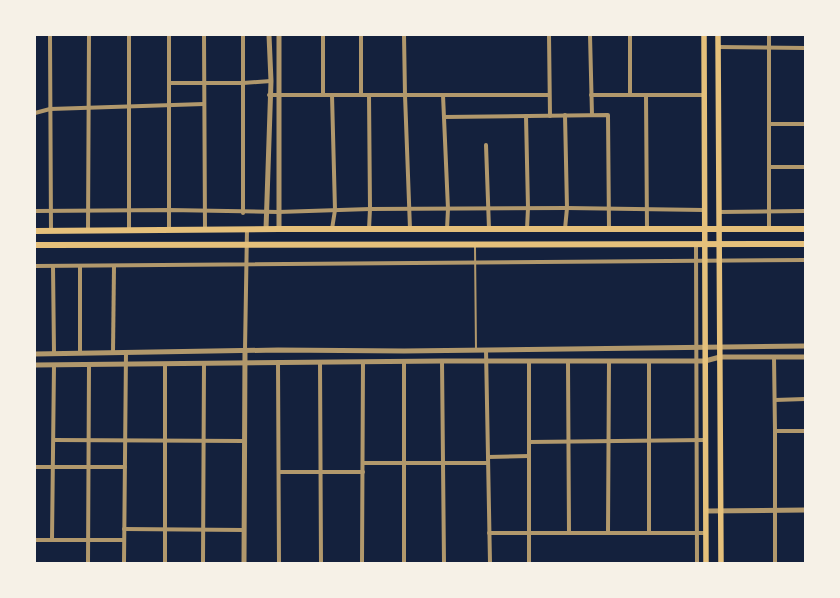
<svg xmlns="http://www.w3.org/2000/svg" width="840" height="598" viewBox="0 0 840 598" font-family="Helvetica,sans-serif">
	<rect width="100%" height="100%" fill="#14213d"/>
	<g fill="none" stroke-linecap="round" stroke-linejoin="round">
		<path stroke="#b1986c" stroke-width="2" d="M475,247l1,103"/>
		<g stroke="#b1986c" stroke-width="4">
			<path d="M50,35l1,196"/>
			<path d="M129,35v196"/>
			<path d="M204,35l1,195"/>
			<path d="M323,35v60"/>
			<path d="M361,35v60"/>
			<path d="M404,35l1,60 5,134"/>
			<path d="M549,35l1,81"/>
			<path d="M590,35l2,80"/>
			<path d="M630,35v60"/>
			<path d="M769,35v194"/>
			<path d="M718,47l87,1"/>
			<path d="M170,83h73l28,-2"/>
			<path d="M269,95h280"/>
			<path d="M332,95l3,115 -3,19"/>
			<path d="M369,95l1,114 -1,20"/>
			<path d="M443,95l5,114 -1,20"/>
			<path d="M591,95h55l1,134"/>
			<path d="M646,95h58"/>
			<path d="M35,113l15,-4 154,-5"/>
			<path d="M565,115l2,93 -2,21"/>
			<path d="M526,116l2,92 -1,21"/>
			<path d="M444,117l164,-2 1,114"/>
			<path d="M769,124h36"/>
			<path d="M486,145l3,84"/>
			<path d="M769,167h36"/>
			<path d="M35,211l134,-1 109,2 92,-3 197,-1 137,2"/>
			<path d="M719,212l86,-1"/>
			<path d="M243,213v-178"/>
			<path d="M169,230v-195"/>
			<path d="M88,231l1,-196"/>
			<path d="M696,245l1,318"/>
			<path d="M35,266l770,-6"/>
			<path d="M53,266l1,87"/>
			<path d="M80,266v87"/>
			<path d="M245,350l2,-121"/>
			<path d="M486,350l4,213"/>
			<path d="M113,352l1,-86"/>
			<path d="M774,357l1,74"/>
			<path d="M442,361l2,202"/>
			<path d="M529,361v202"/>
			<path d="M278,362l1,201"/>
			<path d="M320,362l1,201"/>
			<path d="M404,362v201"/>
			<path d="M568,362l1,171"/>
			<path d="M775,400l30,-1"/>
			<path d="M54,440l190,1"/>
			<path d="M529,442l176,-2"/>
			<path d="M488,457l41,-1"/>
			<path d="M363,463h125"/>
			<path d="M35,467h90"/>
			<path d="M279,472h84"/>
			<path d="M124,529l120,1"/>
			<path d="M489,533h217"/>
			<path d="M608,533l1,-171"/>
			<path d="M649,533v-171"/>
			<path d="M35,540h89"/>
			<path d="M52,540l2,-175"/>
			<path d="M88,563l1,-198"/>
			<path d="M124,563l2,-211"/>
			<path d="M165,563v-199"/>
			<path d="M203,563l1,-200"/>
			<path d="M362,563l1,-201"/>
			<path d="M775,563v-132h30"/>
		</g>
		<g stroke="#b1986c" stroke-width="5">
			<path d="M266,229l5,-148 -2,-46"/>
			<path d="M279,229v-194"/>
			<path d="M35,354l243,-4 126,1 401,-5"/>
			<path d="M35,365l407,-4h263l15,-4h85"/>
			<path d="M706,511l99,-1"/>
			<path d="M244,563l1,-213"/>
		</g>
		<g stroke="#e5c07b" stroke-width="5.5">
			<path d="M704,35l2,528"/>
			<path d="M718,35l3,528"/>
		</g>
		<g stroke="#e5c07b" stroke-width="6">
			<path d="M35,231l244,-2h526"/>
			<path d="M35,245l770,-1"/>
		</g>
	</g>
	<rect width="840" height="598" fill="none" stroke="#f6f1e7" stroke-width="72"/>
</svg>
